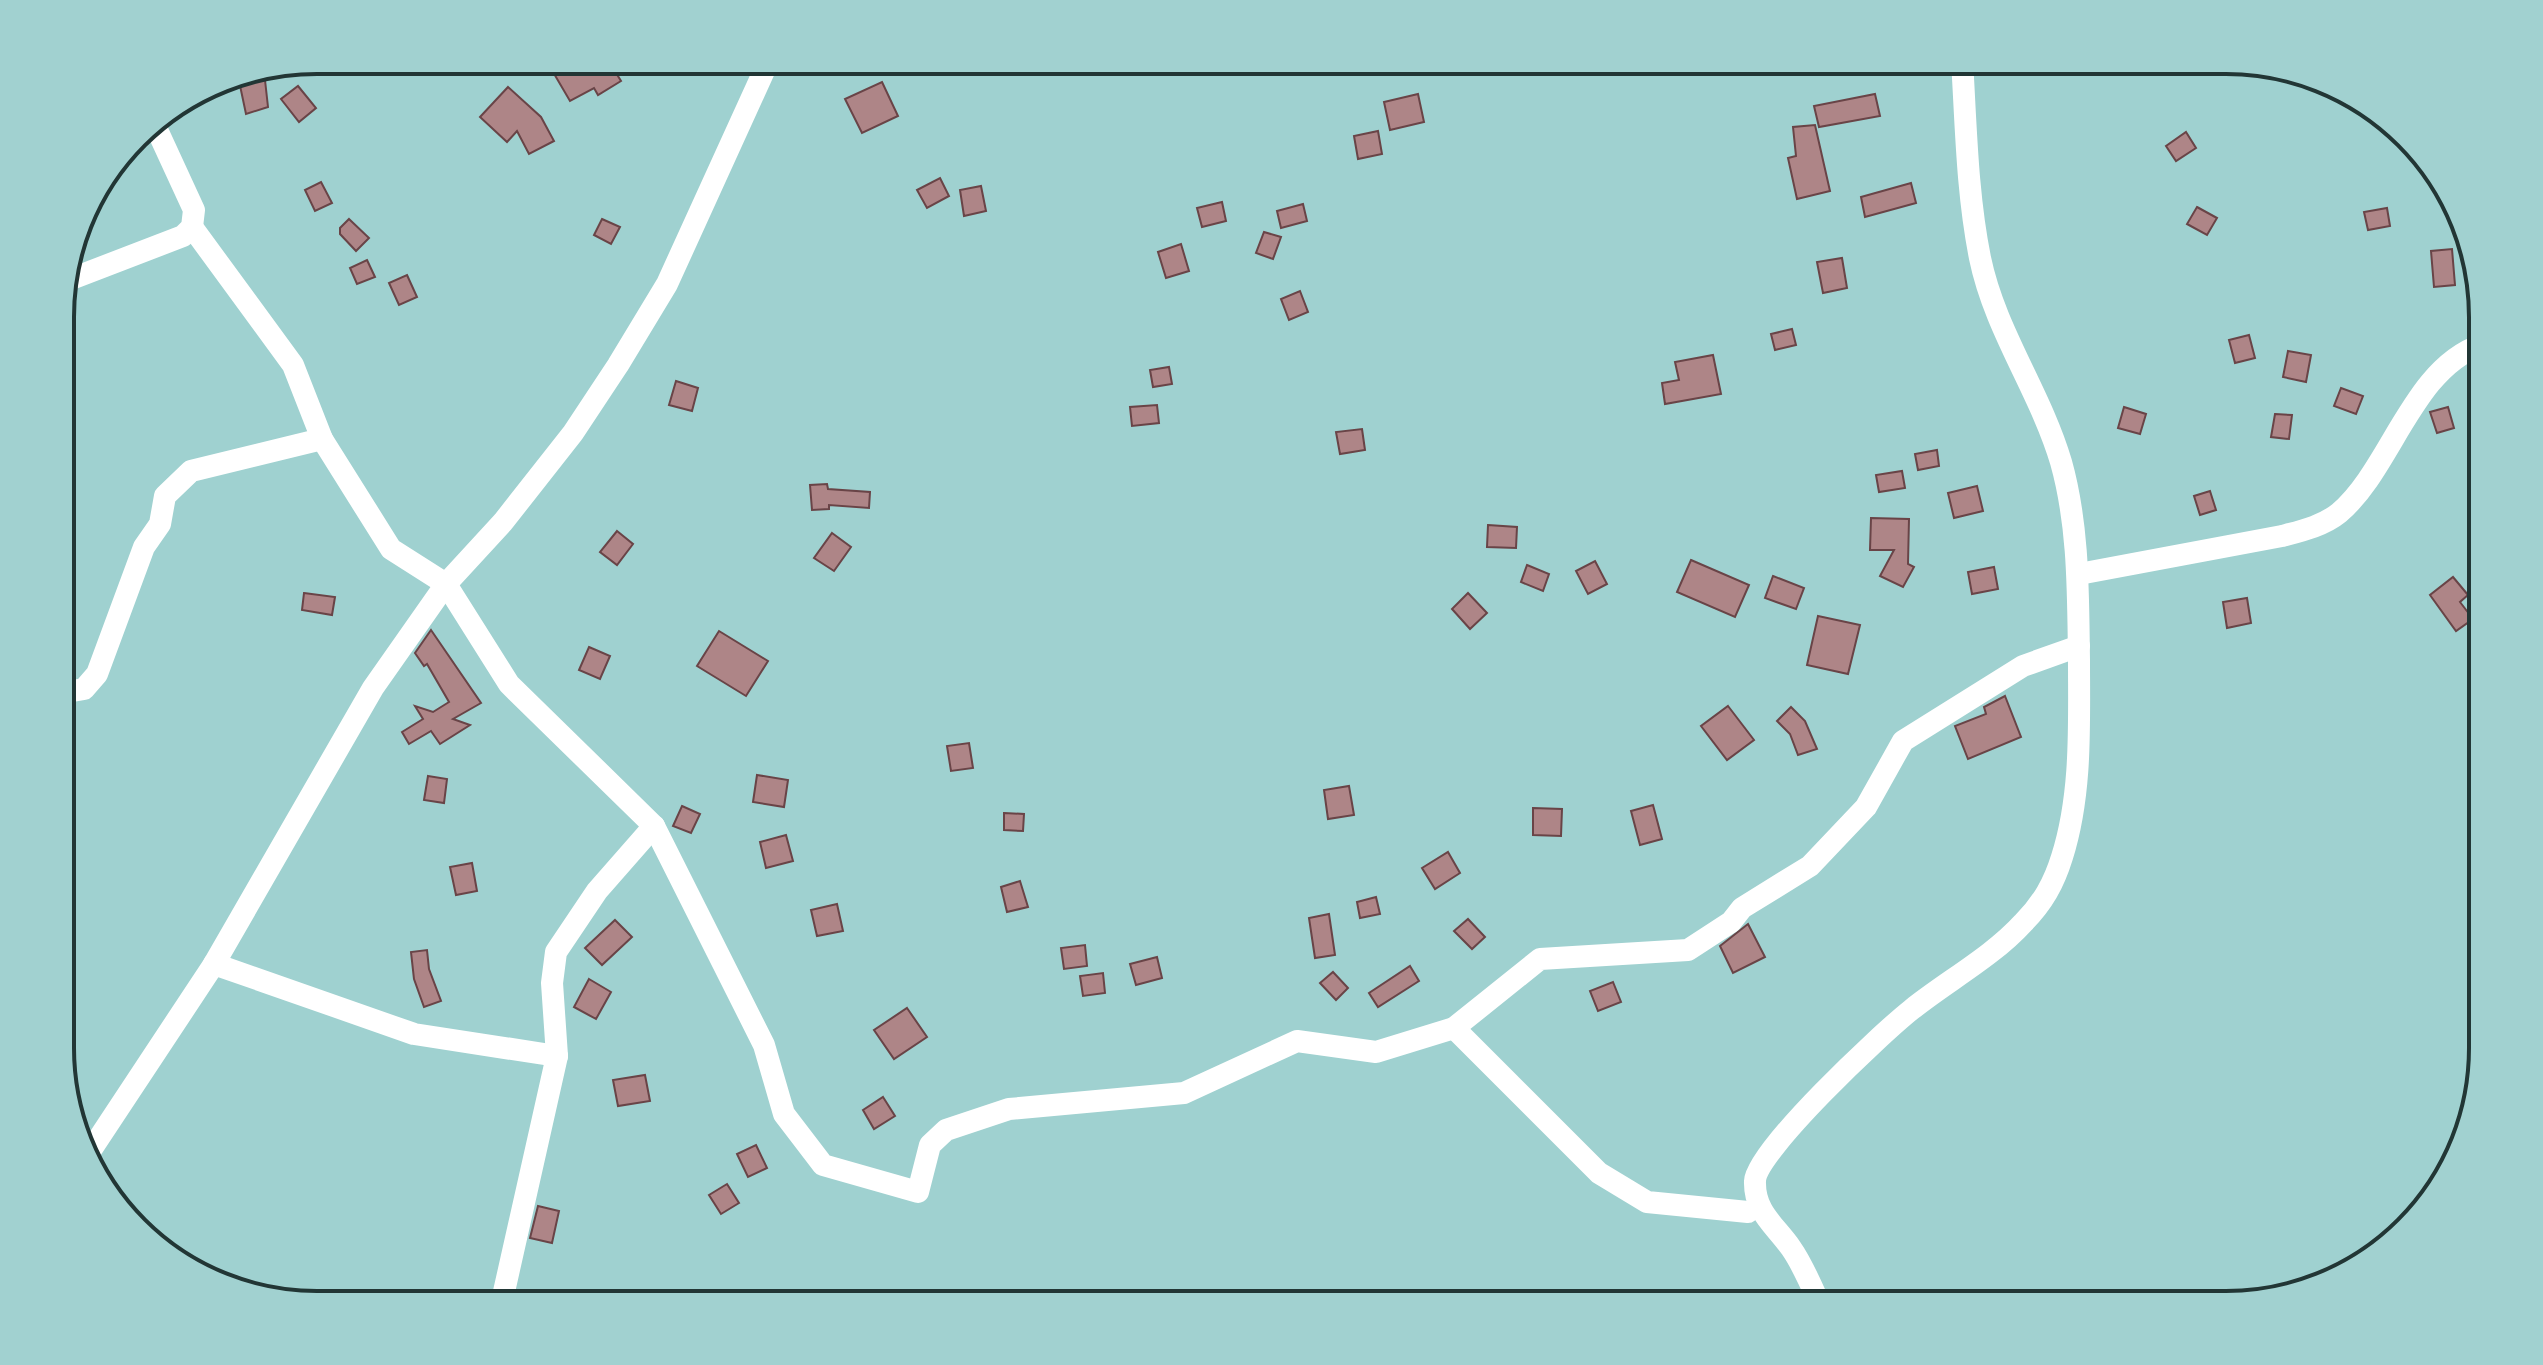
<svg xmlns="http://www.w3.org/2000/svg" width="2543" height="1365" viewBox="0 0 2543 1365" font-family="Jost,sans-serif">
	<rect width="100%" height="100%" fill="#9fd1d0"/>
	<g fill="#ae8587" stroke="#694447" stroke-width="2">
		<path d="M546,60h62l13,21 -23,14 -4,-7 -24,13z"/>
		<path d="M264,71l4,36 -22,7 -8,-38z"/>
		<path d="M882,82l16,34 -36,17 -17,-34z"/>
		<path d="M298,86l18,22 -17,14 -18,-23z"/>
		<path d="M508,87l33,30 13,24 -25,13 -12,-23 -10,11 -27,-25z"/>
		<path d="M1418,94l6,28 -34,8 -6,-28z"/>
		<path d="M1875,94l5,22 -61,11 -5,-21z"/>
		<path d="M1815,125l15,66 -33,8 -9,-41 8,-2 -3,-29z"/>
		<path d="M1378,131l4,23 -24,5 -4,-23z"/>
		<path d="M2186,132l10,16 -20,13 -10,-15z"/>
		<path d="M940,178l9,18 -22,12 -10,-18z"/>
		<path d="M321,182l11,21 -17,8 -10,-21z"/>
		<path d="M1911,183l5,20 -51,14 -4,-20z"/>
		<path d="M981,186l5,25 -22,5 -4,-26z"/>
		<path d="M1222,202l4,19 -24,6 -5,-19z"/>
		<path d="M1303,204l4,17 -26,7 -4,-17z"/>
		<path d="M2197,207l20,11 -10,17 -20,-11z"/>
		<path d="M2387,208l3,18 -22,4 -4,-18z"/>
		<path d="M349,219l20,19 -13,13 -16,-17v-6z"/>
		<path d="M602,219l18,8 -9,17 -17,-9z"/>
		<path d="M1264,232l17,5 -8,22 -17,-6z"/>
		<path d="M1181,244l8,27 -23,7 -8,-26z"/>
		<path d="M2452,249l3,36 -21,2 -3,-36z"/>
		<path d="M1842,258l5,30 -24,5 -6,-31z"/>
		<path d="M367,260l8,17 -18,7 -7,-16z"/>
		<path d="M407,275l10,22 -18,8 -10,-22z"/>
		<path d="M1300,291l8,21 -19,8 -8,-21z"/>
		<path d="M1792,329l4,16 -21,5 -4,-16z"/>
		<path d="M2249,335l6,23 -20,5 -6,-23z"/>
		<path d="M2288,351l23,4 -5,27 -23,-5z"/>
		<path d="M1713,355l8,39 -56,10 -3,-21 17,-3 -4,-18z"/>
		<path d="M1169,367l3,17 -19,3 -3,-17z"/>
		<path d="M676,381l22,7 -6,23 -23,-6z"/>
		<path d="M2341,388l22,8 -7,18 -22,-8z"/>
		<path d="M1157,405l2,18 -27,3 -2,-19z"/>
		<path d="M2124,407l22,7 -6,20 -22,-6z"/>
		<path d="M2448,407l6,21 -17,5 -7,-21z"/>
		<path d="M2275,414l17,1 -3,24 -18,-2z"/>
		<path d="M1362,429l3,21 -25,4 -4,-22z"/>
		<path d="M1937,450l2,16 -21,4 -3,-16z"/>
		<path d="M1902,471l3,17 -26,4 -3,-17z"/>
		<path d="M827,484l1,5 42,3 -1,16 -40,-3v4l-17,1 -2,-25z"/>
		<path d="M1977,486l6,25 -29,7 -6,-25z"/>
		<path d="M2210,491l6,19 -16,5 -6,-19z"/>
		<path d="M1871,518l38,1 -1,45 6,3 -11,20 -23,-11 14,-26h-24z"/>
		<path d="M1488,525l29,2 -1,21 -29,-1z"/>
		<path d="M617,531l16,13 -16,21 -17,-13z"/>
		<path d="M832,533l19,14 -17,24 -20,-13z"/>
		<path d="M1691,560l58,25 -14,32 -58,-25z"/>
		<path d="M1595,561l12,23 -19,10 -12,-23z"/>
		<path d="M1527,565l22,9 -6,17 -22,-9z"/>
		<path d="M1994,567l4,22 -26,5 -4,-22z"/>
		<path d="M1773,576l31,12 -8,21 -31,-11z"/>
		<path d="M2453,577l15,18 -8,7 13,17 -17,12 -26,-36z"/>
		<path d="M304,593l31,4 -3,18 -30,-5z"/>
		<path d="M1468,593l19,20 -17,16 -18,-20z"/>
		<path d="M2247,598l4,25 -24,5 -4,-26z"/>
		<path d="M1818,616l42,9 -12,49 -41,-9z"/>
		<path d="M431,630l50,73 -28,16 17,6 -30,19 -9,-13 -22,13 -7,-12 21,-13 -8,-13 18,6 16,-10 -22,-38 -3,2 -9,-13z"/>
		<path d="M719,631l49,30 -22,35 -49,-30z"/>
		<path d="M589,647l21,9 -10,23 -21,-9z"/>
		<path d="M2005,696l16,41 -53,22 -13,-33 31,-12 -2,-7z"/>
		<path d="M1728,706l26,34 -27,20 -26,-34z"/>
		<path d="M1791,707l14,14 12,28 -19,6 -8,-21 -13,-13z"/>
		<path d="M969,743l4,25 -22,3 -4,-25z"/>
		<path d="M757,775l31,5 -4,27 -31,-5z"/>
		<path d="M428,776l19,3 -3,24 -20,-3z"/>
		<path d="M1349,786l5,29 -26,4 -4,-29z"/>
		<path d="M1653,805l9,34 -22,6 -9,-34z"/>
		<path d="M682,806l18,8 -9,19 -18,-7z"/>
		<path d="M1533,808l29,1 -1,27 -28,-1z"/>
		<path d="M1004,813l20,1 -1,17 -19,-1z"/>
		<path d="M786,835l7,26 -27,7 -6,-26z"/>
		<path d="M1448,852l12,21 -25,16 -13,-21z"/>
		<path d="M472,863l5,28 -21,4 -6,-28z"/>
		<path d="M1020,881l8,26 -21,5 -6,-25z"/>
		<path d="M1376,897l4,17 -20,4 -3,-16z"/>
		<path d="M837,904l6,27 -26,5 -6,-26z"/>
		<path d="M1329,914l6,41 -20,3 -6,-40z"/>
		<path d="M1468,919l17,18 -13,12 -18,-18z"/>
		<path d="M615,920l17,17 -30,28 -17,-17z"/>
		<path d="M1748,924l17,33 -32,16 -13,-27z"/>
		<path d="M1085,945l2,21 -23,3 -3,-21z"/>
		<path d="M427,950l2,19 12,32 -17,6 -10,-28 -3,-27z"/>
		<path d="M1157,957l5,21 -26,7 -6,-21z"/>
		<path d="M1410,966l9,15 -41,26 -9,-14z"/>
		<path d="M1333,972l15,16 -12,12 -16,-17z"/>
		<path d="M1103,973l2,20 -22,3 -3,-20z"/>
		<path d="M589,979l22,13 -15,27 -22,-12z"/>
		<path d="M1613,982l8,20 -23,9 -8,-20z"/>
		<path d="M907,1008l20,29 -33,22 -20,-29z"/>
		<path d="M645,1075l5,26 -32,5 -5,-26z"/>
		<path d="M883,1097l12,19 -21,13 -11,-19z"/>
		<path d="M756,1145l11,23 -19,9 -11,-23z"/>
		<path d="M727,1184l12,19 -18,11 -12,-19z"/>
		<path d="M538,1206l21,5 -7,32 -22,-5z"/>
	</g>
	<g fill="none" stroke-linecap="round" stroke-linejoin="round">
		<g stroke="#fff" stroke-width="22">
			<path d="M192,227l101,138 29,74 69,110 55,35 63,100 145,142 110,219 20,69 39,51 95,27 12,-47 16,-15 63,-21 175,-16 113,-52 79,11 78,-24 86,-69 148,-9 43,-28 11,-14 68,-42 56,-59 37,-66 120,-75 56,-20"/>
			<path d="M66,281l117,-45 9,-9 2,-17 -41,-89"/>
			<path d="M2079,574l203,-38c19,-5 41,-10 57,-23 52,-44 73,-144 142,-168"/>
			<path d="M61,693l23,-4 13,-15 47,-127 16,-23 5,-28 26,-25 131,-32"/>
			<path d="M214,964l200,70 143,22"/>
			<path d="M1454,1028l145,145 48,29 101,10"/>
			<path d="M91,1150l123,-186 159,-276 73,-104 57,-62 70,-89 45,-68 49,-81 102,-224"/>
			<path d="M501,1305l56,-249 -5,-73 4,-31 41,-61 57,-65"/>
			<path d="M1820,1305c-9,-20 -17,-40 -29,-57 -16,-23 -37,-36 -36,-67 1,-30 127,-148 156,-171 36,-29 81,-53 112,-87 20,-20 31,-40 39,-66 20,-63 17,-132 17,-197 -1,-66 0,-134 -18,-198 -21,-71 -66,-131 -81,-204 -13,-65 -14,-132 -18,-198"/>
		</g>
	</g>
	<path d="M0 0H2543V1365H0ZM317 74H2226A243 243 0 0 1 2469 317V1048A243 243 0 0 1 2226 1291H317A243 243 0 0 1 74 1048V317A243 243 0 0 1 317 74Z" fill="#a1d1d0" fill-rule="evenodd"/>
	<path fill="none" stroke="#223635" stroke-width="4" d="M317 74H2226A243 243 0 0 1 2469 317V1048A243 243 0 0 1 2226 1291H317A243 243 0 0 1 74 1048V317A243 243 0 0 1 317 74Z"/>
</svg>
